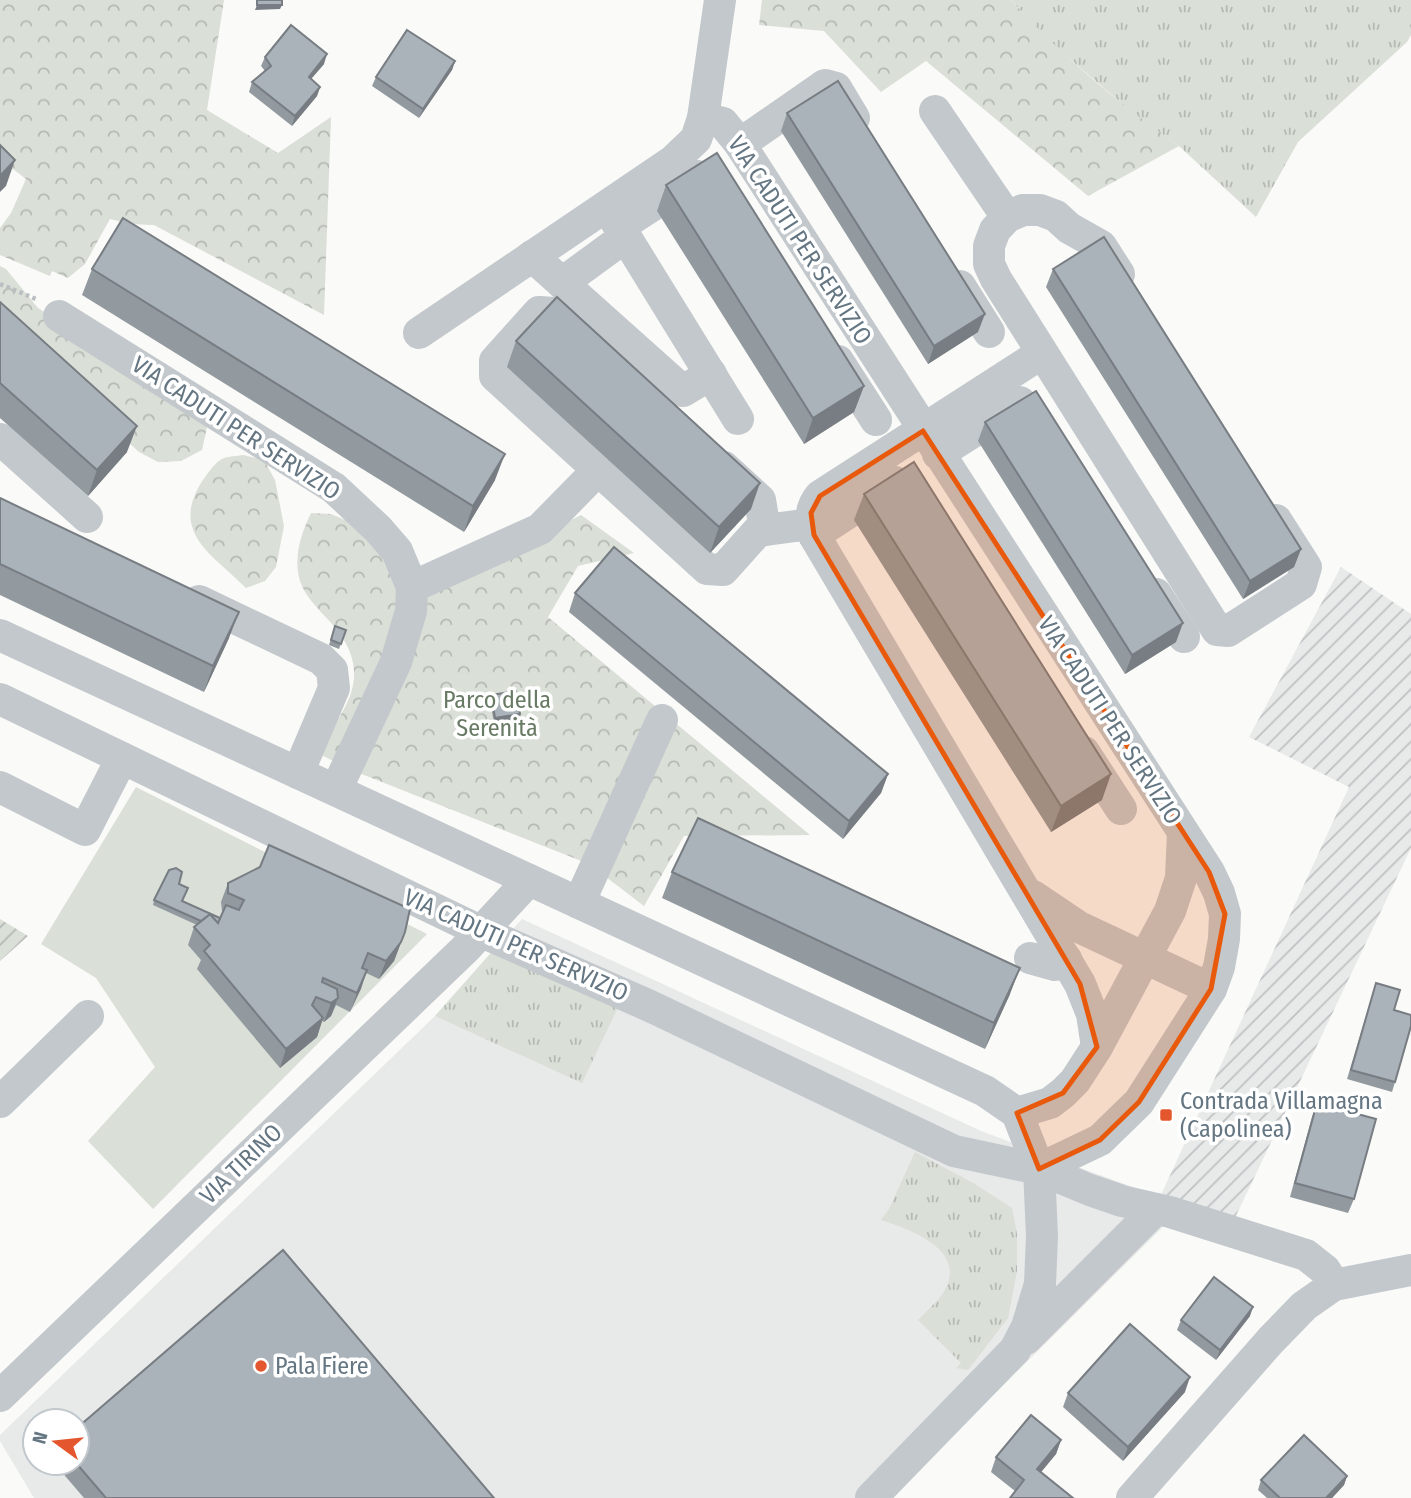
<svg xmlns="http://www.w3.org/2000/svg" width="1411" height="1498" viewBox="0 0 1411 1498" font-family="'Fira Sans Condensed',sans-serif">
	<defs>
		<pattern id="industrial-furrows" width="10" height="10" patternUnits="userSpaceOnUse" patternTransform="scale(1.75)"><rect width="10" height="10" fill="#e8e9e9"/><path d="M-1 1l2-2M0 10L10 0M9 11l2-2" fill="none" stroke="#c0c1c2"/></pattern>
		<pattern id="grass-tufts" width="24" height="20" patternUnits="userSpaceOnUse" patternTransform="scale(1.75)"><rect width="24" height="20" fill="#dadfd7"/><path d="M3 7l-1-3M5 7V3M7 7l1-3M15 17l-1-3M17 17v-4M19 17l1-3" fill="none" stroke="#b4b9b4"/></pattern>
		<pattern id="forest-crowns" width="20" height="18" patternUnits="userSpaceOnUse" patternTransform="scale(1.75)"><rect width="20" height="18" fill="#dadfd7"/><path d="M2 6a3 3 0 1 1 6 0M12 15a3 3 0 1 1 6 0" fill="none" stroke="#b4b9b4"/></pattern>
		<pattern id="garden-furrows" width="10" height="10" patternUnits="userSpaceOnUse" patternTransform="scale(1.75)"><rect width="10" height="10" fill="#dadfd7"/><path d="M-1 1l2-2M0 10L10 0M9 11l2-2" fill="none" stroke="#b4b9b4"/></pattern>
	</defs>
	<rect width="100%" height="100%" fill="#fafaf8"/>
	<path fill="#e8e9e9" fill-rule="evenodd" d="M522,919l459,212 203,75 -294,292h-856l-34,-57v-6l435,-419zM35,1421h42v42h-42z"/>
	<path fill="url(#industrial-furrows)" d="M1341,567l70,47v234l-177,372 -74,-23 189,-410 -100,-50z"/>
	<g fill="url(#grass-tufts)">
		<path d="M1011,0h400v35l-4,7 -109,100 -42,75 -77,-71 -39,-27 -90,-77z"/>
		<path d="M496,947l124,56 -38,80 -147,-67z"/>
		<path d="M915,1152l60,32 37,24 5,26v37l-9,47 -40,52 -12,-2 5,-5 -43,-43c9,-10 24,-22 29,-34 16,-39 -39,-57 -66,-66l8,-11z"/>
	</g>
	<g fill="url(#forest-crowns)">
		<path d="M0,0h224l-17,110 71,43 53,-36 -7,198 -170,-90 -23,-1 -21,-5 -25,45 -17,14 -16,-7 -2,5 -50,-21v-27l11,-15 15,-34 -26,-20z"/>
		<path d="M762,0h249c50,55 107,103 168,146l-91,50 -162,-135 -45,31 -57,-61 -65,-6z"/>
		<path d="M0,266l6,3 32,39 151,99 18,20 -5,23 -21,11 -23,1 -19,-10 -139,-126z"/>
		<path d="M243,455l21,5 11,20 9,46 -8,41 -11,14 -19,7c-32,-33 -76,-54 -45,-105 4,-6 14,-21 21,-24 5,-3 16,-3 21,-4z"/>
		<path d="M311,513l20,1 19,8 85,67 146,-74 53,38 -56,13 -30,51 262,218 -126,1 -40,70 -55,-42 -235,-93 -41,-20c35,-41 62,-78 19,-127 -11,-12 -27,-27 -32,-43 -7,-24 1,-47 11,-68z"/>
	</g>
	<path fill="url(#garden-furrows)" d="M0,919l28,17 -28,25z"/>
	<path fill="#dadfd7" d="M136,787l291,147 -274,275 -65,-68 67,-74 -59,-89 -55,-34z"/>
	<g fill="none" stroke-linecap="round" stroke-linejoin="round">
		<path stroke="#bbbfc2" stroke-width="4.5" stroke-dasharray="3.5 3.5" stroke-linecap="butt" d="M0,284l36,15"/>
		<g stroke="#c3c8cc" stroke-width="32">
			<path d="M935,111l72,106"/>
			<path d="M703,118l20,5 17,21 469,728 10,21 6,21 -1,25 -5,28 -8,22 -72,113 -39,38 -61,29"/>
			<path d="M740,144l85,-59 11,3 18,30"/>
			<path d="M609,210l129,209"/>
			<path d="M619,227l78,-51"/>
			<path d="M532,256l151,135 28,-17"/>
			<path d="M1119,274l-18,-28 -32,-18 -13,-12 -16,-6h-17l-16,7 -12,13 -6,16v18l7,15 221,351 11,1 73,-47 5,-17 -30,-47"/>
			<path d="M562,283l63,-46"/>
			<path d="M960,286l29,46"/>
			<path d="M59,316l275,172 44,41 19,22 15,36 -1,24 -15,51 -60,128"/>
			<path d="M419,333l254,-172 23,-22 7,-21 17,-118"/>
			<path d="M576,333l-22,-20 -15,-1 -44,49v15l212,193 16,1 35,-39 53,-7"/>
			<path d="M1042,353l-222,143c-10,12 -10,24 -6,39l266,449 12,30 5,33"/>
			<path d="M838,361l38,59"/>
			<path d="M0,439l87,78"/>
			<path d="M938,454l82,-52"/>
			<path d="M724,467l36,33 5,30"/>
			<path d="M814,535l81,-53"/>
			<path d="M412,587l128,-58 58,-59"/>
			<path d="M1156,594l28,43"/>
			<path d="M199,601l122,58 11,11 2,18 -36,85"/>
			<path d="M0,635l985,456 32,22 22,56 3,67 -2,48 -13,43 -12,23 -144,148"/>
			<path d="M0,699l482,233 170,75 302,144 85,18 51,21 32,11 48,11 136,43 19,15 9,15"/>
			<path d="M1084,752l37,57"/>
			<path d="M0,787l85,43 37,-72"/>
			<path d="M1033,896l46,31 132,62"/>
			<path d="M579,903l83,-183"/>
			<path d="M1030,958l25,7 11,-6"/>
			<path d="M0,1102l88,-86"/>
			<path d="M1017,1113l33,-10 13,-10 12,-12 22,-34 73,-136 11,-33 2,-46"/>
			<path d="M1026,1339l130,-130"/>
			<path d="M0,1396l465,-447 64,-69"/>
			<path d="M1132,1498l139,-158 33,-34 30,-21 77,-15"/>
		</g>
	</g>
	<g fill="#929a9f">
		<path d="M265,57l59,7 -13,15 9,8 -3,9 -25,30 -43,-34 3,-10 13,-11 -4,-5z"/>
		<path d="M455,61l-3,9 -33,48 -47,-32 4,-9z"/>
		<path d="M787,113l191,219 -50,32 -147,-233z"/>
		<path d="M666,185l198,201 -10,26 -50,32 -147,-233z"/>
		<path d="M92,269l403,211 -31,52 -382,-237z"/>
		<path d="M1053,269l248,280 -7,18 -51,32 -197,-312z"/>
		<path d="M0,302l127,150 -39,44 -88,-78z"/>
		<path d="M516,341l235,168 -41,44 -203,-186z"/>
		<path d="M985,422l191,220 -51,32 -147,-233z"/>
		<path d="M864,494l238,306 -51,32 -197,-312z"/>
		<path d="M0,498l229,140 -25,54 -204,-97z"/>
		<path d="M575,593l313,181 -7,19 -38,46 -274,-227z"/>
		<path d="M335,626l11,4 -7,19 -10,-4z"/>
		<path d="M491,695l29,19 -2,5 -24,4 -4,-23z"/>
		<path d="M672,872l338,122 -25,55 -323,-151z"/>
		<path d="M228,883l177,49 -11,29 -15,18 -13,-6 -16,39 -14,-7 -5,11 -7,6 -2,-1 -5,16 -37,31 -83,-99 4,-9 -13,-15 6,-18 3,-2 -44,-20 1,-5 28,1 38,17 3,-6 -1,-1 -1,-9z"/>
		<path d="M1376,983l18,27 1,72 -3,10 -45,-13z"/>
		<path d="M1317,1103l37,96 -6,14 -58,-16 22,-80z"/>
		<path d="M1250,1316l-34,44 -39,-30 4,-10z"/>
		<path d="M1185,1392l-62,69 -60,-54 5,-14z"/>
		<path d="M1061,1440l-5,14 -15,18 -26,19 -24,-19 5,-15z"/>
		<path d="M54,1463h23l417,35h-410z"/>
		<path d="M1347,1476l-3,9 -12,13h-65l-9,-8 3,-10z"/>
	</g>
	<g fill="#777d82">
		<path d="M257,5h25l-2,4 -25,1z"/>
		<path d="M327,54l-3,10 -19,22 4,-9z"/>
		<path d="M455,61l-3,9 -33,48 4,-9z"/>
		<path d="M320,87l-3,9 -25,30 3,-10z"/>
		<path d="M15,160l-9,26 -6,6v-16z"/>
		<path d="M985,314l-7,18 -50,32 6,-18z"/>
		<path d="M864,386l-10,26 -50,32 9,-26z"/>
		<path d="M137,426l-10,26 -39,44 9,-26z"/>
		<path d="M505,454l-10,26 -31,52 9,-26z"/>
		<path d="M760,483l-9,26 -41,44 9,-26z"/>
		<path d="M1301,549l-7,18 -51,32 7,-18z"/>
		<path d="M239,612l-10,26 -25,54 9,-26z"/>
		<path d="M1183,623l-7,19 -51,32 7,-19z"/>
		<path d="M520,714l-2,5 -24,4 1,-5z"/>
		<path d="M888,774l-7,19 -38,46 6,-18z"/>
		<path d="M1111,774l-9,26 -51,32 10,-26z"/>
		<path d="M405,932l-11,29 -15,18 7,-18z"/>
		<path d="M1020,968l-10,26 -25,55 9,-26z"/>
		<path d="M367,970l-6,19 -11,23 7,-19z"/>
		<path d="M338,998l-7,18 -7,6 7,-19z"/>
		<path d="M323,1018l-6,19 -37,31 6,-19z"/>
		<path d="M1253,1307l-3,9 -34,44 4,-10z"/>
		<path d="M1190,1377l-5,15 -62,69 5,-14z"/>
		<path d="M1061,1440l-5,14 -24,29 5,-14z"/>
		<path d="M1347,1476l-3,9 -12,13h-6z"/>
	</g>
	<g fill="#aab3b9" stroke="#777d82" stroke-width="2">
		<rect x="257" y="0" width="25" height="5"/>
		<path d="M291,25l36,29 -18,23 11,10 -25,29 -43,-34 19,-16 -6,-9z"/>
		<path d="M407,30l48,31 -32,48 -47,-32z"/>
		<path d="M838,81l147,233 -51,32 -147,-233z"/>
		<path d="M0,145l15,15 -15,16z"/>
		<path d="M717,153l147,233 -51,32 -147,-233z"/>
		<path d="M123,218l382,236 -32,52 -381,-237z"/>
		<path d="M1104,237l197,312 -51,32 -197,-312z"/>
		<path d="M557,297l203,186 -41,44 -203,-186z"/>
		<path d="M0,302l137,124 -40,44 -97,-87z"/>
		<path d="M1036,391l147,232 -51,32 -147,-233z"/>
		<path d="M914,462l197,312 -50,32 -197,-312z"/>
		<path d="M0,498l239,114 -26,54 -213,-102z"/>
		<path d="M614,547l274,227 -39,47 -274,-228z"/>
		<path d="M335,626l11,4 -5,14 -10,-4z"/>
		<path d="M516,691l4,23 -25,4 -4,-23z"/>
		<path d="M698,818l322,150 -26,55 -322,-151z"/>
		<path d="M269,845l141,64 -5,23 -4,10 -15,19 -18,-8 -6,15 5,2 -10,23 -34,-15 -1,4 15,7 1,9 -7,5 -15,-6 -4,8 11,13 -37,31 -82,-98 6,-6 -16,-18 16,-13 8,9 8,-18 13,5 5,-10 -16,-7v-10l32,-16z"/>
		<path d="M176,868l6,4 -3,12 9,4 -6,13 38,17 -2,5 -8,-9 -9,7 -47,-21 15,-30z"/>
		<path d="M1376,983l24,7 -6,20 17,5v11l-16,56 -44,-12z"/>
		<path d="M1317,1103l59,16 -22,80 -59,-16z"/>
		<path d="M283,1250l211,248h-388l-30,-35h1v-35z"/>
		<path d="M1214,1277l39,30 -33,43 -39,-30z"/>
		<path d="M1130,1324l60,53 -62,70 -60,-54z"/>
		<path d="M1031,1415l30,25 -24,29 36,29h-63l14,-18 -28,-23z"/>
		<path d="M1304,1435l43,41 -21,22h-46l-19,-18z"/>
	</g>
	<path fill="#e8590c" fill-opacity="0.2" stroke="#e8590c" stroke-width="5" stroke-linejoin="round" d="M923,431l286,441 16,42 -14,75 -72,113 -39,38 -61,29 -22,-56 46,-20 34,-46 -17,-63 -266,-449 -3,-22 9,-17z"/>
	<g fill="#e4572e" stroke="#fff" stroke-width="2.5">
		<rect x="1159" y="1108" width="14" height="14" rx="3.5"/>
		<circle cx="261" cy="1366" r="7"/>
	</g>
	<g text-anchor="middle" stroke-width="7" stroke-linejoin="round" paint-order="stroke">
		<g font-size="24" fill="#657683" stroke="#fff">
			<text transform="translate(800 240) rotate(57)" y="8">VIA CADUTI PER SERVIZIO</text>
			<text transform="translate(236 428) rotate(33)" y="8">VIA CADUTI PER SERVIZIO</text>
			<text transform="translate(1110 720) rotate(57)" y="8">VIA CADUTI PER SERVIZIO</text>
			<text transform="translate(516 945) rotate(24)" y="8">VIA CADUTI PER SERVIZIO</text>
			<text transform="translate(241 1164) rotate(-44)" y="8">VIA TIRINO</text>
		</g>
		<g font-size="24" fill="#687a64" stroke="#fff">
			<text x="497" y="708">Parco della<tspan x="497" dy="28">Serenità</tspan></text>
		</g>
		<g font-size="24" fill="#657683" stroke="#fff" text-anchor="start">
			<text x="1180" y="1109">Contrada Villamagna<tspan x="1180" dy="28">(Capolinea)</tspan></text>
			<text x="275" y="1374">Pala Fiere</text>
		</g>
	</g>
	<g transform="translate(56 1442) rotate(285)"><circle r="33" fill="#ffffff" stroke="#c1c8cd" stroke-width="2"/>
	<path d="M0-5L12 26L0 18L-12 26Z" fill="#e4572e"/>
	<text y="-10" font-size="19" font-weight="bold" text-anchor="middle" fill="#657683">N</text>
	</g>
</svg>
